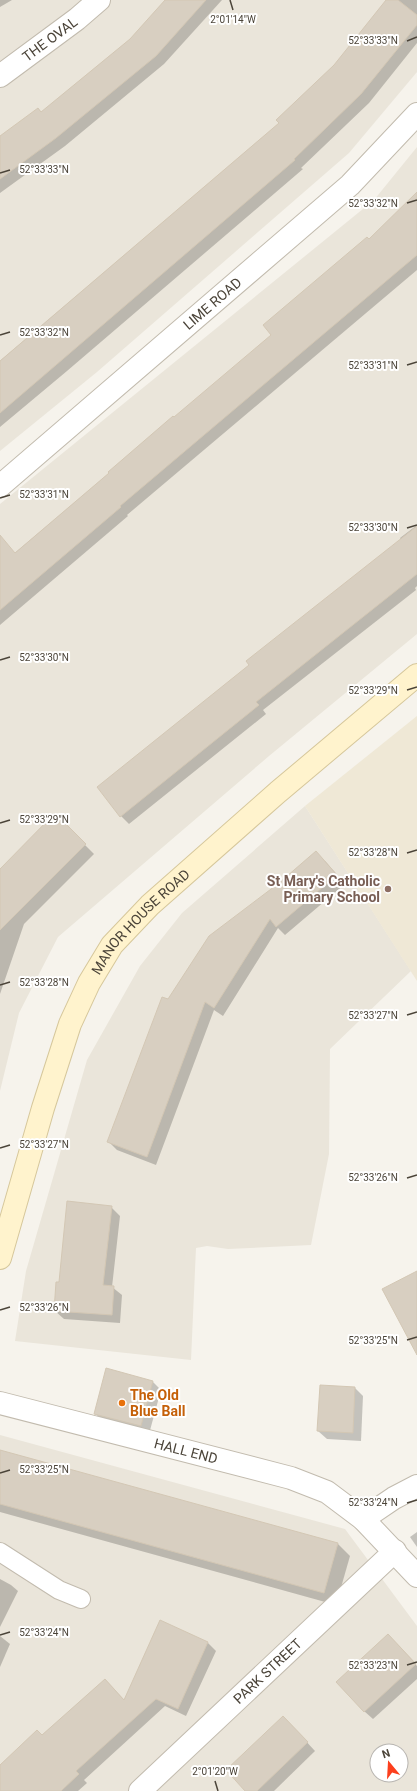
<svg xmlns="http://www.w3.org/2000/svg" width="417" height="1791" viewBox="0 0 417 1791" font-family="Roboto,sans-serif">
	<rect width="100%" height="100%" fill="#f6f3ec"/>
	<g fill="#eae5da" fill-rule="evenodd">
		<path d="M0,0h417v72l-68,81 -252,219 -97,79z"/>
		<path d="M417,147v487l-148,122 -211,181 -39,76 -19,78v-587l374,-304z"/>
		<path d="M305,806l106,165 -81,78 -1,105 -18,91 -83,4 -21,-3 -11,2 -5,112 -176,-19 11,-70 61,-211 53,-94 42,-53z"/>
		<path d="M0,1435l345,94 72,97v165h-417zM377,1751h24v24h-24z"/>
	</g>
	<path fill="#efe8d6" d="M417,716v265l-112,-175z"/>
	<g fill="#0003">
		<path d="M0,0h12l-12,7z"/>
		<path d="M166,0h56l-58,64 -99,82 -65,47v-56l38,-28 4,4 89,-74z"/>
		<path d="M387,0h30v43l-48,60 -68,65 2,1 -236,202 -67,56v-66l280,-238 55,-58z"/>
		<path d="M417,193v77l-290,245 1,1 -128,109v-73l15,1 258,-218z"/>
		<path d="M417,525v61l-2,2 1,2 -153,120 3,4 -137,110 -8,-8 129,-151 151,-125 -1,-2z"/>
		<path d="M55,815l39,39 -70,70 -24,70v-123z"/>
		<path d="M325,861l20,23 -60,51 -7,-7 -55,88 -9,-6 -58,155 -39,-15 -9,-9 60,-141z"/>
		<path d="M111,1207l9,9 -8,71 10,8 -2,28 -56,-4 -9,-8 4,-28z"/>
		<path d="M107,1369l46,13 8,8 -12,44 -46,-12 -8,-9z"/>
		<path d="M355,1388l8,8 -2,45 -34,-2 -9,-8z"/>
		<path d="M0,1451l338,93 12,12 -14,49 -336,-93z"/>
		<path d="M417,1532v15l-7,-10z"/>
		<path d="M0,1579l11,6 7,6 -18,36z"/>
		<path d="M161,1622l47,21 8,8 -30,65 -21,-10 -81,74 3,3 -9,8h-78v-25l42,-30 63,-56 20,21z"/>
		<path d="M0,1636l10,8 -10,23z"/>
		<path d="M397,1644l20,22v13l-44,40 -9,-8z"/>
		<path d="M291,1725l24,26 -41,40h-27z"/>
	</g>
	<g fill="#d8cfc1" stroke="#d3c7b4">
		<path d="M165,0h41l-50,56 -100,82 -56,41v-43l38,-28 3,4 89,-73z"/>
		<path d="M386,0h12l19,15v10l-56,69 -67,65 1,1 -295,253v-52l279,-238 -3,-3 58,-55z"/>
		<path d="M417,192v63l-297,251 1,1 -121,103v-75l15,18 94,-80 -1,-1 65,-56 1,1 97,-82 -8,-10 104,-88 2,2z"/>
		<path d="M417,526v48l-161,128 3,3 -139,112 -23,-30 152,-122 -3,-4z"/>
		<path d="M55,813l31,31 -86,86v-61z"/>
		<path d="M316,851l21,24 -61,52 -6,-8 -56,89 -9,-6 -58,155 -40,-15 55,-145 6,2 41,-63 70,-53z"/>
		<path d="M67,1201l45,5 -9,79 11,1 -2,29 -58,-4 2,-29h3z"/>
		<path d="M417,1271v84l-35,-66z"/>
		<path d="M106,1368l47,13 -12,45 -47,-12z"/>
		<path d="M320,1385l35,2 -2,46 -36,-2z"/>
		<path d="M0,1450l338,93 -14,50 -324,-89z"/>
		<path d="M160,1620l48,22 -30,67 -22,-10 -80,72 3,3 -18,17h-61v-26l37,-35 5,5 63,-56 19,21z"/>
		<path d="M388,1634l28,30 -52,48 -28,-30z"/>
		<path d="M283,1716l25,26 -51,49h-12l-19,-21z"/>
	</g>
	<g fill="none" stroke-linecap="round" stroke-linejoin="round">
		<g stroke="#c2bbae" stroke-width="20">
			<path id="lane" d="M0,1552l59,38 22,9"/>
		</g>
		<g stroke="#c2bbae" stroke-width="24">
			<g id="street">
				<path id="s1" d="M0,76l77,-57 22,-19"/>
				<path id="s2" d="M0,486l350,-301 67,-71"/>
				<path id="s3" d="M0,1403l291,75 36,14 36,27 54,57"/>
				<path d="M363,1519l31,-21 23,-12"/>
				<path id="s4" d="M140,1791l255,-240"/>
			</g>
		</g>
		<g stroke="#d6c79b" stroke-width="24">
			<g id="secondary">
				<path id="s5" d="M0,1258l43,-150 27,-84 19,-41 23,-38 38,-40 128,-113 139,-117"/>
			</g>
		</g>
		<use href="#lane" stroke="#fff" stroke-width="18"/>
		<use href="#street" stroke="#fff" stroke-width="22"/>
		<use href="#secondary" stroke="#fff3cd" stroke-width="22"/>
	</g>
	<path fill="none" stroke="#4b4439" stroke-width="1.5" d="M230,0l3,10M407,41l10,-4M0,173l10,-3M407,203l10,-3M0,335l10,-3M407,365l10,-3M0,498l10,-3M407,528l10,-3M0,660l10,-3M407,690l10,-3M0,823l10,-3M407,853l10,-3M0,985l10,-3M407,1015l10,-3M0,1148l10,-3M407,1178l10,-3M0,1310l10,-3M407,1340l10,-3M0,1473l10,-3M407,1503l10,-3M0,1635l10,-3M407,1665l10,-3M215,1781l3,10"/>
	<circle fill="#8d6e63" stroke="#fff" stroke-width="1.5" cx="388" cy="889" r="4"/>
	<circle fill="#e8710a" stroke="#fff" stroke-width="1.5" cx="122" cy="1403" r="4"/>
	<g text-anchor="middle" stroke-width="4" stroke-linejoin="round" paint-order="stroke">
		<g font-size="14" fill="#4b4439" stroke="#fff">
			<text dy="5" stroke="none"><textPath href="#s1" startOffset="62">THE OVAL</textPath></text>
			<text dy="5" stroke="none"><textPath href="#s2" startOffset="280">LIME ROAD</textPath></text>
			<text dy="5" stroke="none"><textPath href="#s5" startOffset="370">MANOR HOUSE ROAD</textPath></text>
			<text dy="5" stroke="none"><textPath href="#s3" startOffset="192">HALL END</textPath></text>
			<text dy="5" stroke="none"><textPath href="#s4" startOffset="175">PARK STREET</textPath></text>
		</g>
		<g font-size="14" font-weight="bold" fill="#785e54" stroke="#fff" text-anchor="end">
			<text x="380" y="886">St Mary's Catholic<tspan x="380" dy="16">Primary School</tspan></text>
		</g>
		<g font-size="14" font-weight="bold" fill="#c56008" stroke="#fff" text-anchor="start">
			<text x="130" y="1400">The Old<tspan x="130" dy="16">Blue Ball</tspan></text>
		</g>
	</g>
	<g font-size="10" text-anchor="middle" fill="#4b4439" stroke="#fff" stroke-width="4" stroke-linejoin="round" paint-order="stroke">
		<text x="233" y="23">2°01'14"W</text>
		<text x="373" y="44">52°33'33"N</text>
		<text x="44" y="173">52°33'33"N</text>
		<text x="373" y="207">52°33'32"N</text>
		<text x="44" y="336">52°33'32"N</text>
		<text x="373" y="369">52°33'31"N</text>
		<text x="44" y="498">52°33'31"N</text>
		<text x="373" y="531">52°33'30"N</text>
		<text x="44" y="661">52°33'30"N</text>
		<text x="373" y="694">52°33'29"N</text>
		<text x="44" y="823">52°33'29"N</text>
		<text x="373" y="856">52°33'28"N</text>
		<text x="44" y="986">52°33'28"N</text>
		<text x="373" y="1019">52°33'27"N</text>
		<text x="44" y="1148">52°33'27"N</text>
		<text x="373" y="1181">52°33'26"N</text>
		<text x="44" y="1311">52°33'26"N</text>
		<text x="373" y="1344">52°33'25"N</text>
		<text x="44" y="1473">52°33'25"N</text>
		<text x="373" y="1506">52°33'24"N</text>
		<text x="44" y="1636">52°33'24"N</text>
		<text x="373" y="1669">52°33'23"N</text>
		<text x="215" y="1775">2°01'20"W</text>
	</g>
	<g transform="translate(389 1763) rotate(342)"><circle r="19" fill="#ffffff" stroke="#b7b4b0"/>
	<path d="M0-3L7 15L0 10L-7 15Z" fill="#fc3f1d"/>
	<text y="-6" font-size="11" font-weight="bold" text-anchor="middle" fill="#4b4439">N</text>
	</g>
</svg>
